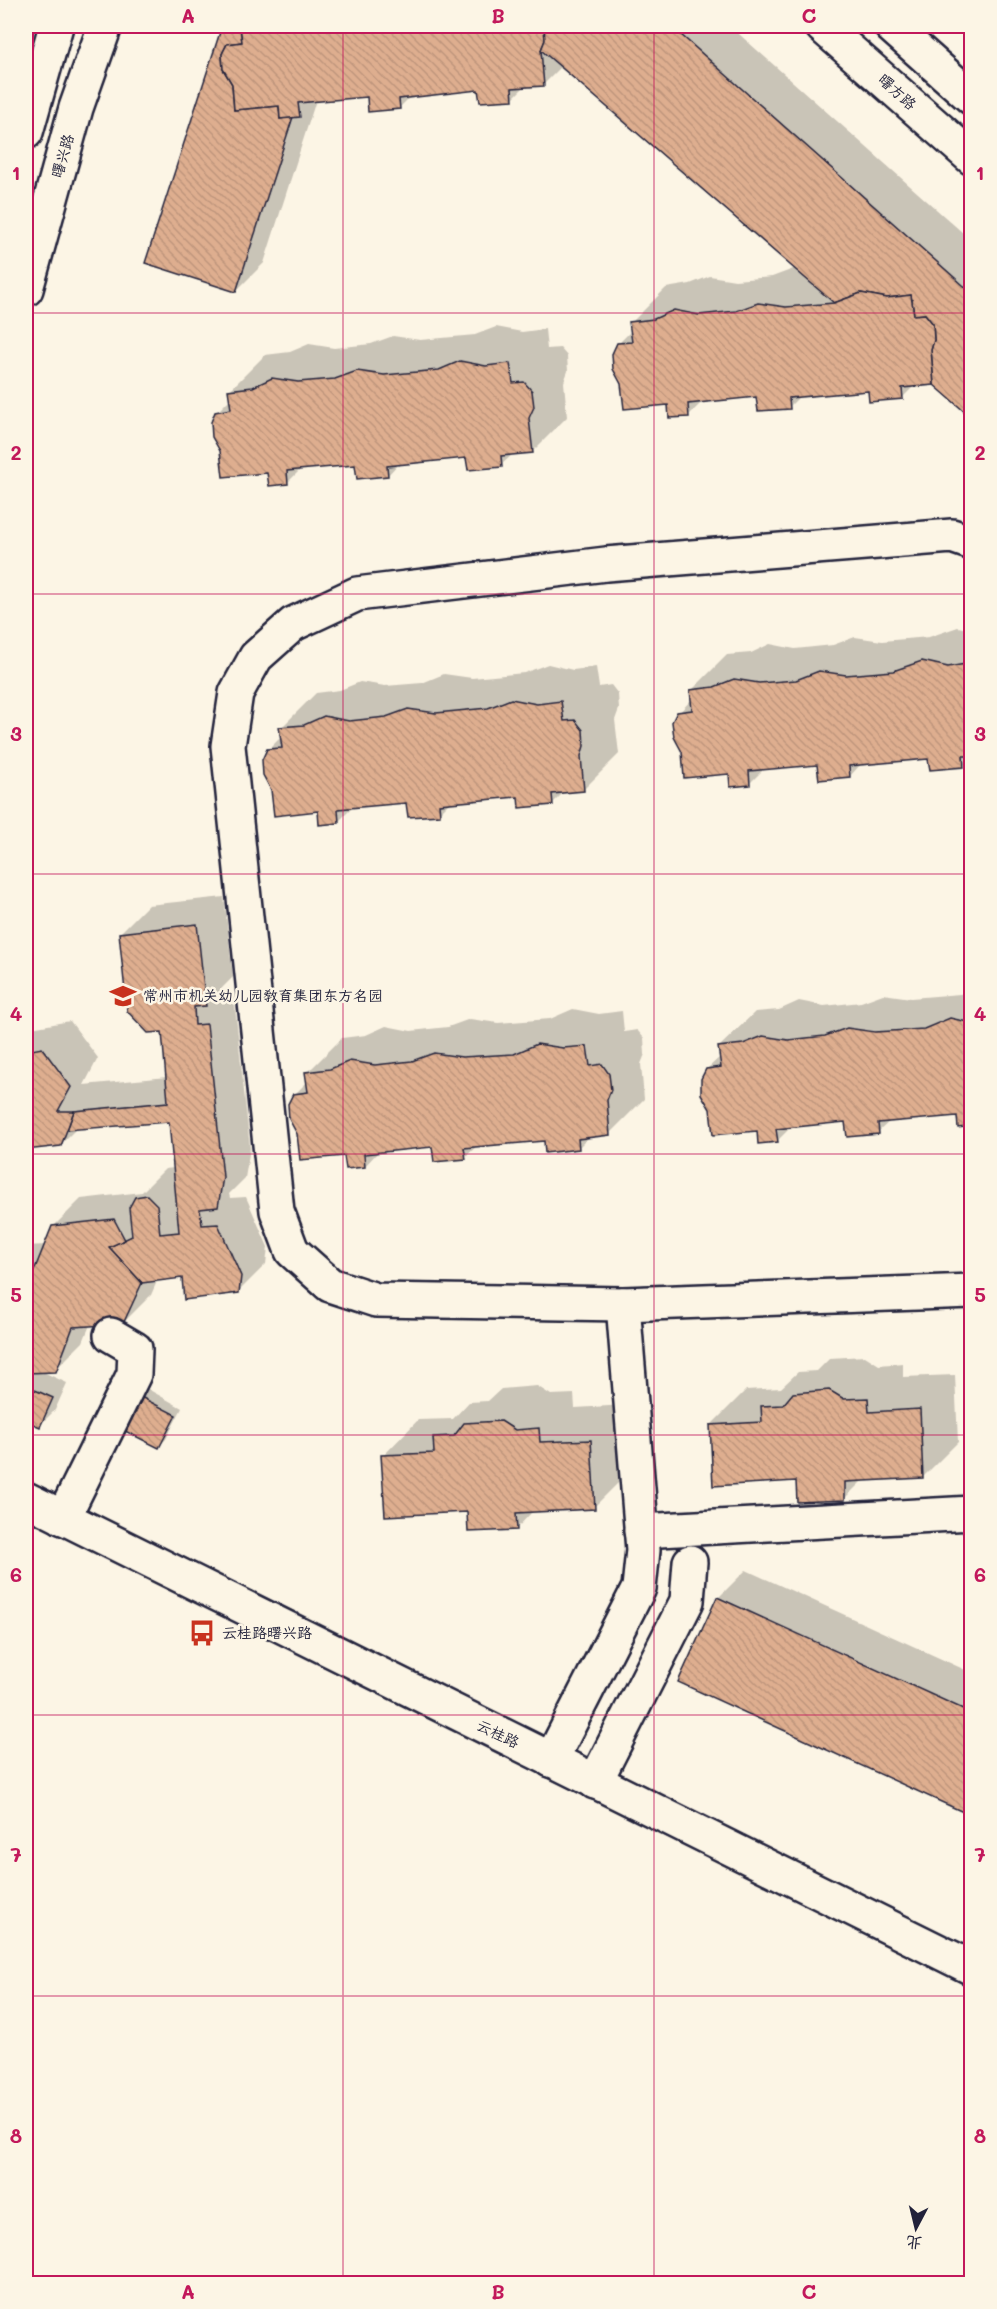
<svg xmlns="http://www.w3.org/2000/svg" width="997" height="2309" viewBox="0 0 997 2309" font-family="Mali,'LXGW WenKai TC',sans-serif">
	<defs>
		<pattern id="building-back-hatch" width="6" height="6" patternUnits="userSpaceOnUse" patternTransform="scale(1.5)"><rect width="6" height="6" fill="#deae8f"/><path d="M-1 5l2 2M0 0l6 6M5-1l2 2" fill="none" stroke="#be957c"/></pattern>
	</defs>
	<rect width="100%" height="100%" fill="#fcf5e5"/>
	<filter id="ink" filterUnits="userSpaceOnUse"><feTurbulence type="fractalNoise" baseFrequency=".0167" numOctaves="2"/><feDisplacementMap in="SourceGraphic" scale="12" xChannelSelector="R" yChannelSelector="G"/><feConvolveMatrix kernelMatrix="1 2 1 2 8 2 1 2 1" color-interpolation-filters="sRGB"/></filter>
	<g filter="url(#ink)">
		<g fill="#0003">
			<path d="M224,26h506l242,215v175l-37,-33 -20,2 -13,13 -33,-9 -68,6 -12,12 -31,-12 -54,5 -15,15 -20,-11 -51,-60 14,-14 -1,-7 35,-35 24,-4 20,-8 25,4 37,-3 24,-9 -234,-202 -18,18 -19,2 -12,12 -34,-9 -68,7 -12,12 -31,-12 -52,4 -52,163 -28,28 -89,-29z"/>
			<path d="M496,327l26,5 23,-3 2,20 13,-1 7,8 1,15 -4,11 3,35 -35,35 -19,2 -12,11 -33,-8 -69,6 -11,12 -32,-12 -54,5 -15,15 -18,-12 -52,-59 14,-14 -1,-8 35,-35 25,-3 19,-8 25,4 37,-4 22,-8 27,4 55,-5z"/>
			<path d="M958,627l14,3v127l-9,9 -34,-9 -68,7 -11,12 -32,-12 -53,4 -16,16 -19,-12 -51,-59 13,-14v-9l35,-35 24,-2 19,-9 25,5 38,-4 22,-8 27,4 47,-4z"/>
			<path d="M548,664l25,6 23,-3 3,20 12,-2 7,9 1,15 -4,11 4,34 -36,36 -18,1 -13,13 -33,-9 -68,6 -12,12 -31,-12 -54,5 -15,15 -20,-11 -51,-60 14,-14 -1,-8 35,-35 24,-3 20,-8 25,4 37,-3 22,-9 28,4 52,-5z"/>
			<path d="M224,897l9,80 -11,11 1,10 11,-1 16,151 -5,30 -16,16 1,4 16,-1 22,50 -2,17 -28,28 -55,-16 -25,3 -7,16 -28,28 -33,2 -7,17 -28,28 -14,1 26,12 -12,27 -15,15 -14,-6v-173l20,-1 7,-18 28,-28 61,-7 23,-23 9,-1 -4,-48 -93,8 -16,16 -35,4v-119l44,-8 28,37 -14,27 83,-8 -4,-47 -43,-97 28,-28z"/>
			<path d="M972,990v135l-14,-11 -68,7 -12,11 -31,-11 -55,5 -15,15 -19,-12 -51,-60 14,-13 -2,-9 36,-35 24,-2 20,-9 25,5 37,-4 22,-8 28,4 49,-4z"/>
			<path d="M573,1009l26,5 23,-3 2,21 13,-2 7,8 1,16 -4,10 3,35 -35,35 -19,2 -12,12 -33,-9 -68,7 -12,11 -31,-12 -55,6 -14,15 -19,-12 -52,-59 14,-14 -1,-8 35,-35 24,-3 20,-9 25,5 37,-4 22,-8 28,4 52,-4z"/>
			<path d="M865,1356l14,9 24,-2v14l52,-2 3,67 -35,35 -60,3 -18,18 -48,-18 -86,-55 35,-35 35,-2 17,-16 19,-1 13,-13z"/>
			<path d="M537,1386l14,9 23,-1 1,14 51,-3 3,67 -35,35 -60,3 -18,19 -47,-18 -86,-55 35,-36 35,-1 16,-17 19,-1 13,-12z"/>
			<path d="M146,1388l36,20 -16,31 -8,8 -20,-51z"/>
			<path d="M746,1570l226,103v141l-254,-216z"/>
		</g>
		<g fill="url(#building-back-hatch)" stroke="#22223b" stroke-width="1.5">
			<path d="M222,26h18l2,16 -15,2 -5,10 1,15 9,15 2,26 45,-4 1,13 13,-2 -57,175 -91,-29z"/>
			<path d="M240,26h304l1,14 -4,10 3,36 -32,2 1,12 -33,2 -2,-12 -79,9 1,10 -32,3 -1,-15 -69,6 2,14 -20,2 -1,-13 -45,4 -2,-26 -9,-15 -1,-15 5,-10 15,-2z"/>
			<path d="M544,26h127l301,267v125l-38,-33 -3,-35 3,-10 -1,-16 -8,-10 -11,1 -3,-20 -24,3 -26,-5 -27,10 -293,-253 4,-10z"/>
			<path d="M861,293l26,5 24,-3 3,20 11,-1 8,10 1,16 -3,10 3,35 -32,3 1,11 -34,3 -1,-11 -79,7 1,11 -32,2 -2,-14 -68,7 1,13 -20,1 -1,-13 -44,4 -3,-25 -8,-15 -1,-15 5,-11 15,-1 -3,-20 25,-3 20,-9 25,5 37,-4 22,-8 28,4 48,-4z"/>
			<path d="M460,361l26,5 24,-3 3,20 11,-1 8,9 2,16 -5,11 4,35 -32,3 1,11 -34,3 -2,-12 -79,8 1,10 -31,3 -2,-14 -68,6 1,13 -19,2 -2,-13 -44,4 -3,-26 -8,-14 -1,-15 4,-10 16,-3 -3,-19 25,-3 19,-9 26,4 37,-3 22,-8 27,4 55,-5z"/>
			<path d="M922,661l26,6 24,-4v93h-9l1,11 -34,3 -2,-11 -79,7 1,11 -31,3 -2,-15 -68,6 1,14 -20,2 -1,-13 -45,4 -2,-26 -8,-15 -2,-15 5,-10 15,-2 -2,-20 24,-3 20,-8 25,4 37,-3 23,-9 27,4 47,-4z"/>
			<path d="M511,699l26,5 24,-3 3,20 11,-1 8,10 1,16 -3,10 3,35 -32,3 1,11 -34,3 -1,-11 -79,7 1,11 -32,2 -2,-14 -68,6 1,14 -20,2 -1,-14 -44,5 -3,-26 -8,-15 -1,-15 5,-11 15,-1 -3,-21 25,-2 20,-9 25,5 37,-4 22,-8 28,4 52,-5z"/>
			<path d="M197,924l9,82 -12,1 1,18 12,-1 16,153 -5,30 -18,2 2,16 16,-1 23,52 -2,17 -55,7 -2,-22 -40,5 -33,-36 23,-11 -3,-28 6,-11 12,-2 10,10 3,29 19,-2 -10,-110 -102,8 7,-19 94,-9 -6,-70 -14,1 -21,-22 -8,-78z"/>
			<path d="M950,1018l22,5v103l-14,2 -1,-12 -79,7 1,11 -32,3 -2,-15 -69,7 2,13 -20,2 -1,-13 -44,4 -3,-26 -9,-15v-15l5,-10 15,-2 -3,-20 25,-3 20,-8 25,4 37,-4 22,-8 28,4 49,-3z"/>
			<path d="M537,1044l26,4 24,-2 3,20 12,-2 7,10 2,16 -4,10 3,35 -32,4 1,10 -34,4 -1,-12 -80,7 2,11 -32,3 -2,-15 -68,7 1,13 -19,2 -2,-13 -44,4 -3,-26 -8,-15 -1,-15 5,-10 15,-2 -3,-20 25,-3 20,-8 25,4 37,-4 22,-8 28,4 52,-3z"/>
			<path d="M42,1048l29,39 -13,24h16l-13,35 -35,4v-99z"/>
			<path d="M114,1219l11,21 -16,7 33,36 -19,41 -50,3 -17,45 -30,1v-102h8l18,-45z"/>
			<path d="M26,1386l27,12 -13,29 -14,-6z"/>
			<path d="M829,1390l15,9 24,-1 1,14 51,-3 3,69 -78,4v18l-48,2 -1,-21 -83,5 -3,-61 52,-3 -1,-16 22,-1 10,-12z"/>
			<path d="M137,1395l39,20 -17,33 -40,-20z"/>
			<path d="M501,1421l14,9 24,-2 1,14 51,-2 4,69 -79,4 1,17 -49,2 -1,-20 -82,4 -4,-61 53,-2 -1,-16 21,-1 10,-13z"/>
			<path d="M717,1597l255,116v103l-294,-134z"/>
		</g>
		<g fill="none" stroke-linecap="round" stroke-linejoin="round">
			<g stroke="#22223b" stroke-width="38">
				<g id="minor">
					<path d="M822,26l150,132"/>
					<path d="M891,26l81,72"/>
					<path d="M26,132l30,-106"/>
					<path d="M26,289l50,-181 29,-82"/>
					<path d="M972,543l-20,-7 -346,28 -249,30 -64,30 -37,33 -20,36 -8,53 49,465 15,40 38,34 46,15 247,4 349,-13"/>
					<path d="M26,1499l946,469"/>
					<path d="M63,1518l71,-144 1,-25 -24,-14"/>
					<path d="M641,1531l331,-18"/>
					<path d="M551,1760l88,-172 4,-38 -20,-246"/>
					<path d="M595,1782l92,-181 3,-39"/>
				</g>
			</g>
			<use href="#minor" stroke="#fcf5e5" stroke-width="33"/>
		</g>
	</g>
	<path fill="none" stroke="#c2185b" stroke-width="1.5" stroke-opacity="0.55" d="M343,26v2258M654,26v2258M26,313h946M26,594h946M26,874h946M26,1154h946M26,1435h946M26,1715h946M26,1996h946"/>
	<defs>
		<g id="school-bare" transform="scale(2.07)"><path d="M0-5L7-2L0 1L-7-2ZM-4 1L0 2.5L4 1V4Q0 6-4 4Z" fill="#c8321e" stroke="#fcf5e5" stroke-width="2.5" paint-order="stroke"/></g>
		<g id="bus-bare" transform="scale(2.07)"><path d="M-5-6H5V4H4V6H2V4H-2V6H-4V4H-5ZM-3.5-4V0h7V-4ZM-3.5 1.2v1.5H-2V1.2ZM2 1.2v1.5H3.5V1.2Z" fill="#c8321e" stroke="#fcf5e5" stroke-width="2.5" paint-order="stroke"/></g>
	</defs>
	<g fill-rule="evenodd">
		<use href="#school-bare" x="123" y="996"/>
		<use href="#bus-bare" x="202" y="1633"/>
	</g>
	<g text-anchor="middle" stroke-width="5" stroke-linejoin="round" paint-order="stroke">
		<g font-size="15" fill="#22223b" stroke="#fcf5e5">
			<text transform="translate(897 92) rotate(42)" y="5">曙方路</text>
			<text transform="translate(63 156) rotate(-74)" y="5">曙兴路</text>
			<text transform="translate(498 1734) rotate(26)" y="5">云桂路</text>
		</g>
		<g font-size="15" fill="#22223b" stroke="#fcf5e5" text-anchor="start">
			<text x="143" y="1001">常州市机关幼儿园教育集团东方名园</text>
			<text x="222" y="1638">云桂路曙兴路</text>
		</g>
	</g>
	<rect width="997" height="2309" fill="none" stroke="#fcf5e5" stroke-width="66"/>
	<g transform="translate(916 2228) rotate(187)" stroke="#fcf5e5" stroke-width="4.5" paint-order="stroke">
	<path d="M0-4.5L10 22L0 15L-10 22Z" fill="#22223b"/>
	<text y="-9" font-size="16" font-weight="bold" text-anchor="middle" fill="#22223b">北</text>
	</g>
	<rect x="33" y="33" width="931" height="2243" fill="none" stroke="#c2185b" stroke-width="2"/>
	<g font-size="20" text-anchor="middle" font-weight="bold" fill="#c2185b">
		<text x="188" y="23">A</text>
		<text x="498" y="23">B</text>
		<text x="809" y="23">C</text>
		<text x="16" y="180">1</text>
		<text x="980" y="180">1</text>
		<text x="16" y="460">2</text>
		<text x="980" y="460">2</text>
		<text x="16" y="741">3</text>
		<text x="980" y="741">3</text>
		<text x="16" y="1021">4</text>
		<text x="980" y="1021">4</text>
		<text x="16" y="1302">5</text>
		<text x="980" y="1302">5</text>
		<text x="16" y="1582">6</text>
		<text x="980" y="1582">6</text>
		<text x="16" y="1862">7</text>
		<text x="980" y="1862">7</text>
		<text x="16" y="2143">8</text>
		<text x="980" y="2143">8</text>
		<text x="188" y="2299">A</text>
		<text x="498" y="2299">B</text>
		<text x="809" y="2299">C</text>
	</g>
</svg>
